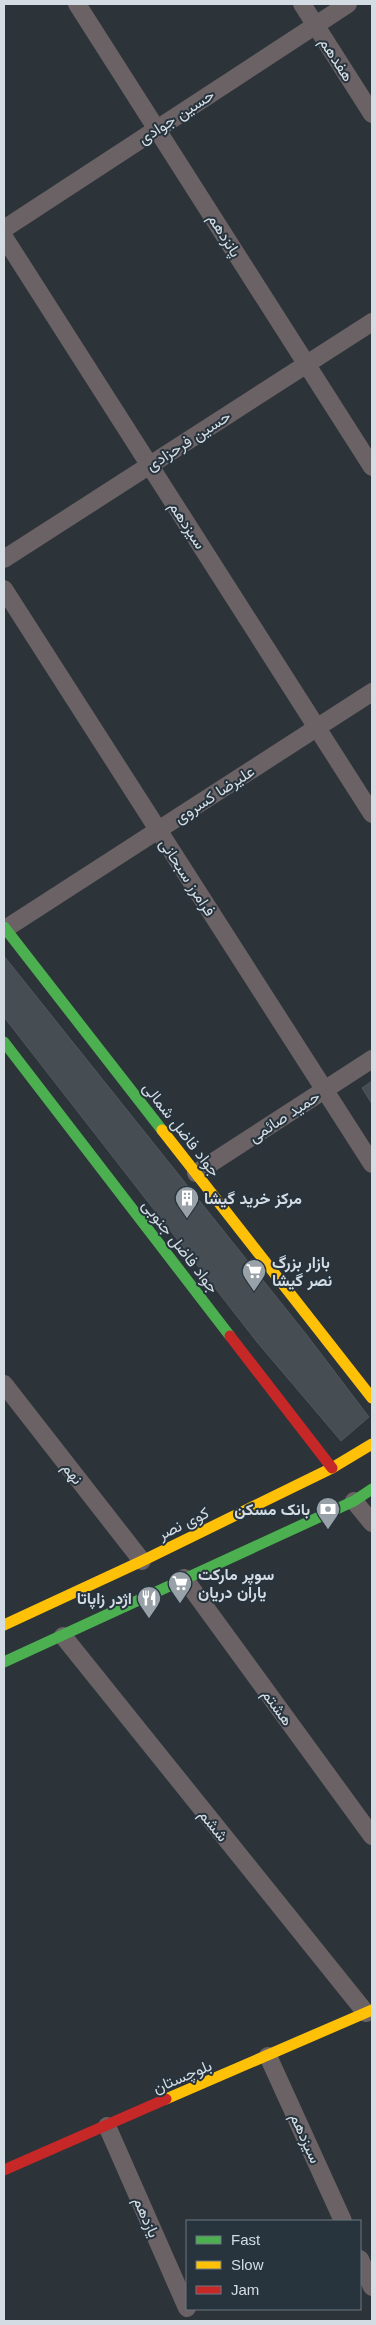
<svg xmlns="http://www.w3.org/2000/svg" width="376" height="2325" viewBox="0 0 376 2325" font-family="Arial,Vazirmatn,sans-serif">
	<rect width="100%" height="100%" fill="#2c3339"/>
	<g fill="#474e53" stroke="#51575c">
		<path d="M4,956l302,378 63,83 -28,24 -84,-99 -253,-325z"/>
		<path d="M372,1081v23l-10,-16z"/>
	</g>
	<g fill="none" stroke-linecap="round" stroke-linejoin="round">
		<g stroke="#6a6265" stroke-width="18">
			<path d="M77,4l295,463"/>
			<path d="M302,4l70,110"/>
			<path d="M4,229l344,-225"/>
			<path d="M4,237l368,577"/>
			<path d="M4,559l368,-237"/>
			<path d="M4,589l368,575"/>
			<path d="M5,929l367,-237"/>
			<path d="M196,1173l176,-114"/>
			<path d="M4,1384l138,177"/>
			<path d="M354,1501l18,22"/>
			<path d="M184,1578l188,258"/>
			<path d="M63,1636l303,377"/>
			<path d="M268,2056l75,165"/>
			<path d="M107,2126l80,182"/>
			<path d="M360,2259l12,28"/>
		</g>
		<g stroke="#4caf50" stroke-width="11">
			<path d="M4,927l158,203"/>
			<path d="M4,1042l226,294"/>
			<path d="M4,1662l350,-161 18,-12"/>
		</g>
		<g stroke="#ffc107" stroke-width="11">
			<path d="M162,1130l210,268"/>
			<path d="M4,1625l138,-64 190,-93 40,-24"/>
			<path d="M166,2099l206,-89"/>
		</g>
		<g stroke="#c62828" stroke-width="11">
			<path d="M230,1336l102,132"/>
			<path d="M4,2170l162,-71"/>
		</g>
	</g>
	<defs>
		<g id="building-pin" transform="scale(1.25)"><path d="M0 17L-7.5 6A9.5 9.5 0 1 1 7.5 6Z" fill="#99a1a8" stroke="#27343e"/><path d="M-4-6H4V6H1V3H-1V6H-4ZM-2.5-4.3h1.7v1.8h-1.7ZM.8-4.3h1.7v1.8H.8ZM-2.5-1h1.7V.8h-1.7ZM.8-1h1.7V.8H.8Z" fill="#fff"/></g>
		<g id="supermarket-pin" transform="scale(1.25)"><path d="M0 17L-7.5 6A9.5 9.5 0 1 1 7.5 6Z" fill="#99a1a8" stroke="#27343e"/><path d="M-6-5.5h2.5l.6 2H6L4.5 2H-2.5L-4.4-4H-6ZM-1.5 3.2a1.3 1.3 0 1 0 .1 0ZM3 3.2a1.3 1.3 0 1 0 .1 0Z" fill="#fff"/></g>
		<g id="bank-pin" transform="scale(1.25)"><path d="M0 17L-7.5 6A9.5 9.5 0 1 1 7.5 6Z" fill="#99a1a8" stroke="#27343e"/><path d="M-6-4H6V4H-6ZM0-2.3a2.3 2.3 0 1 0 0 4.6a2.3 2.3 0 1 0 0-4.6Z" fill="#fff"/></g>
		<g id="restaurant-pin" transform="scale(1.25)"><path d="M0 17L-7.5 6A9.5 9.5 0 1 1 7.5 6Z" fill="#99a1a8" stroke="#27343e"/><path d="M-5-6h1v4h1v-4h1v4h1v-4h1v5L-1.5 .5V6h-2V.5L-5-1ZM5-6V6H3V1.5H1.5Q1.5-4 5-6Z" fill="#fff"/></g>
	</defs>
	<g fill-rule="evenodd">
		<use href="#building-pin" x="187" y="1198"/>
		<use href="#supermarket-pin" x="254" y="1271"/>
		<use href="#bank-pin" x="328" y="1509"/>
		<use href="#supermarket-pin" x="180" y="1583"/>
		<use href="#restaurant-pin" x="149" y="1598"/>
	</g>
	<g text-anchor="middle" stroke-width="4" stroke-linejoin="round" paint-order="stroke">
		<g font-size="16" fill="#d4dce3" stroke="#27343e">
			<text transform="translate(337 59) rotate(57)" y="6">هفدهم</text>
			<text transform="translate(176 116) rotate(-33)" y="6">حسین جوادی</text>
			<text transform="translate(225 235) rotate(58)" y="6">پانزدهم</text>
			<text transform="translate(188 440) rotate(-33)" y="6">حسین فرحزادی</text>
			<text transform="translate(188 525) rotate(57)" y="6">سیزدهم</text>
			<text transform="translate(214 794) rotate(-33)" y="6">علیرضا کسروی</text>
			<text transform="translate(188 877) rotate(57)" y="6">فرامرز سبحانی</text>
			<text transform="translate(284 1116) rotate(-33)" y="6">حمید صائمی</text>
			<text transform="translate(182 1129) rotate(52)" y="6">جواد فاضل شمالی</text>
			<text transform="translate(181 1246) rotate(52)" y="6">جواد فاضل جنوبی</text>
			<text transform="translate(73 1473) rotate(52)" y="6">نهم</text>
			<text transform="translate(183 1523) rotate(-26)" y="6">کوی نصر</text>
			<text transform="translate(278 1707) rotate(54)" y="6">هشتم</text>
			<text transform="translate(214 1825) rotate(51)" y="6">ششم</text>
			<text transform="translate(182 2076) rotate(-23)" y="6">بلوچستان</text>
			<text transform="translate(306 2138) rotate(66)" y="6">سیزدهم</text>
			<text transform="translate(147 2217) rotate(66)" y="6">یازدهم</text>
		</g>
		<g font-size="16" font-weight="bold" fill="#d4dce3" stroke="#27343e" text-anchor="start">
			<text x="204" y="1204">مرکز خرید گیشا</text>
			<text x="272" y="1268">بازار بزرگ<tspan x="272" dy="18">نصر گیشا</tspan></text>
			<text x="310" y="1515" text-anchor="end">بانک مسکن</text>
			<text x="198" y="1580">سوپر مارکت<tspan x="198" dy="18">یاران دریان</tspan></text>
			<text x="132" y="1604" text-anchor="end">اژدر زاپاتا</text>
		</g>
	</g>
	<rect width="376" height="2325" fill="none" stroke="#d4dce3" stroke-width="10"/>
	<rect x="186" y="2220" width="175" height="90" fill="#27343e" stroke="#6c7780"/>
	<rect x="196" y="2236" width="25" height="8" fill="#4caf50" stroke="#6c7780"/>
	<text x="231" y="2245" font-size="15" fill="#d4dce3">Fast</text>
	<rect x="196" y="2261" width="25" height="8" fill="#ffc107" stroke="#6c7780"/>
	<text x="231" y="2270" font-size="15" fill="#d4dce3">Slow</text>
	<rect x="196" y="2286" width="25" height="8" fill="#c62828" stroke="#6c7780"/>
	<text x="231" y="2295" font-size="15" fill="#d4dce3">Jam</text>
</svg>
